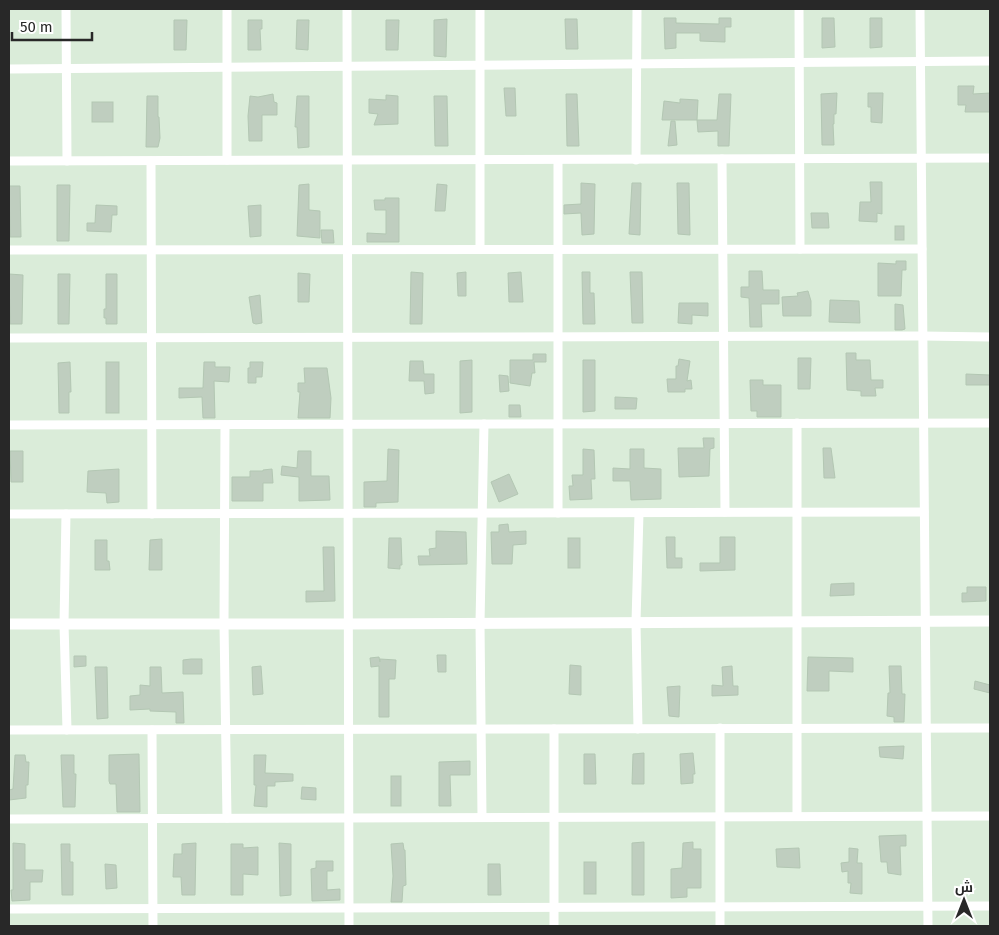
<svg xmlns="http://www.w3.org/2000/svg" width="999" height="935" viewBox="0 0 999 935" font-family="'Fira Sans',Cairo,sans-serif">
	<rect width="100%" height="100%" fill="#daecd9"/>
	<g fill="#bfcebf" stroke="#b3c7b3">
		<path d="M664,18h12v5l43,1v-6h12v9h-6v15l-25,-1v-8h-24v15l-11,1z"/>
		<path d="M822,18h12l1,29 -13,1z"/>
		<path d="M870,18h12v29l-12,1z"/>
		<path d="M447,19l-1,38 -12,-1v-36z"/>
		<path d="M565,19h12l1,30h-12z"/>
		<path d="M174,20h13l-1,30h-12z"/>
		<path d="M248,20h14v9h-2l1,21h-13z"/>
		<path d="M297,20h12l-1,30 -12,-1z"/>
		<path d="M386,20h13l-1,30h-12z"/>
		<path d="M958,86h16l-1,8 17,-1v19h-25l1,-7h-8z"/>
		<path d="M504,88h11l1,28h-10z"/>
		<path d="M837,93l-1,21h-2v10h-1l1,21h-12l-1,-51z"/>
		<path d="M868,93h15l-1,30 -11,-1v-15h-3z"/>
		<path d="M273,94l1,8 3,1v12h-15v26h-13l-1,-25 2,-20 8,1z"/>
		<path d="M566,94h11l2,52h-12z"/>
		<path d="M719,94h12l-2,52h-11v-15l-20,1 -1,-12h20z"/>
		<path d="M386,95l12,1v28l-24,1 4,-11 -9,-1v-14l17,1z"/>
		<path d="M147,96h11v21h1l1,21 -2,9h-12z"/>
		<path d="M297,96h12v51l-11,1 -1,-21h-2z"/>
		<path d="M434,96h13l1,50h-13z"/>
		<path d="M680,99l18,1 -1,20h-35l2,-19 16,2z"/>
		<rect x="92" y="102" width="21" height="20"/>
		<path d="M671,121h4l2,24 -9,1z"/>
		<path d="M870,182h12v32l-5,-1v9l-18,-1 1,-19h11z"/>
		<path d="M581,183l14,1 -1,50 -12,1 -1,-22 -17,1v-9l17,-1z"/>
		<path d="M632,183h9l-1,52 -11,-1z"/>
		<path d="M677,183h12l1,52 -12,-1z"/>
		<path d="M309,184v26l11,1v27l-23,-2 2,-51z"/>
		<path d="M437,184l10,1 -2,26h-10z"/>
		<path d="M57,185h13l-1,56h-12z"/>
		<path d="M9,186h11l1,51h-11z"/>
		<path d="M385,198h14v44h-32v-9l19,1v-24h-11l-1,-10h11z"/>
		<path d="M96,205l21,1v9h-5l-1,17 -24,-1v-8h8z"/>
		<path d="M261,205v31l-11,1 -2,-31z"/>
		<path d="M811,213h17l1,15h-17z"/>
		<rect x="895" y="226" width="9" height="14"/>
		<path d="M321,230h12l1,13h-12z"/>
		<path d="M896,261h10v9h-4l-1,26h-23v-33l18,1z"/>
		<path d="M749,271h13l1,19h16v14h-18l1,23h-12l-1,-29 -8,-1v-10h8z"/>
		<path d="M411,272l12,1 -1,51h-12z"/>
		<path d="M466,272v24h-8l-1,-23z"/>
		<path d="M521,272l2,30h-14l-1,-29z"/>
		<path d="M582,272h8v21h4l1,31h-12z"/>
		<path d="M630,272h12l1,51h-11z"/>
		<path d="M298,273l12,1 -1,28h-11z"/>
		<path d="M9,274l14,1 -1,49h-12z"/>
		<path d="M58,274h12l-1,50h-11z"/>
		<path d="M106,274h11v50h-11v-6h-2v-9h2z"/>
		<path d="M808,291l3,10v15h-28l-1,-19 16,-1 -1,-3z"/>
		<path d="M260,295l2,28 -6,1 -3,-1 -4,-26z"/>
		<path d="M830,300l29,1 1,22 -31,-1z"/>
		<path d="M679,303h29v13l-16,-1v9l-14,-1z"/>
		<path d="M895,304l8,1 2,24 -3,1h-7z"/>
		<path d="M846,353h10v7h14l1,20h12v8h-8l1,8h-15v-5l-14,-1z"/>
		<path d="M533,354h13v8h-12l1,11h-3l-2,13 -20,-3v-23h23z"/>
		<path d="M798,358h13l-1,31h-12z"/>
		<path d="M679,359l11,2 -3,20 4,-1 1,9h-7v3h-17l-1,-13h9v-13h2z"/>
		<path d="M472,360v52l-12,1v-52z"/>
		<path d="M583,360h12v51l-12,1z"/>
		<path d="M410,361h13l1,13h10v19l-9,1 -1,-13h-15z"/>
		<path d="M70,362l1,30h-2v21h-10l-1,-50z"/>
		<rect x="106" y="362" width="13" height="51"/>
		<path d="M204,362h11v5h15l-1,15 -15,-1 1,37h-12l-1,-21 -23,1v-10h24z"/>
		<path d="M250,362h13l-1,15h-6v6h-8v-15h2z"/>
		<path d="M304,368h23l4,30 -1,20h-32l2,-26h-2v-9h7z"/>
		<path d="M966,374l24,1v10h-24z"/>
		<path d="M499,375l9,1 1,15 -9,1z"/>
		<path d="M750,380h13v5h18v32h-24v-6h-6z"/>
		<path d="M615,397l22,1 -1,11h-21z"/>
		<path d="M509,405h11l1,12h-12z"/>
		<path d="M703,438h11v10l-4,1 -1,27 -30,1 -1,-29h26z"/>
		<path d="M823,448h8l4,30h-11z"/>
		<path d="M388,449l11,1 -1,52 -22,1v4h-12v-25l23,-1z"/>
		<path d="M583,449l11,1 1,29h-4l1,20 -22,1 -1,-14h4l-1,-11h11z"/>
		<path d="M630,449h14v19l17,1v30l-30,1 -1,-19h-17v-13l17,1z"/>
		<path d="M10,451h13v31h-12z"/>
		<path d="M298,451h13v25h18l1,24 -31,1v-24l-18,-2 1,-9 15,2z"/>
		<path d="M119,469v33l-12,1 -1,-10 -19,-1 1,-21z"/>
		<path d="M272,469l1,14h-10v18h-31v-24h18v-6h13v-1z"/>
		<path d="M509,474l9,20 -19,8 -8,-20z"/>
		<path d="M508,524l1,8 17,-1v13l-13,1 -1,19h-20l-1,-32h8v-7z"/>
		<path d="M436,531l30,1 1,32 -48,1 -1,-9h12l-1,-7 7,-1z"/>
		<path d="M666,537h9v21h7v10h-15z"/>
		<path d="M720,537h15v33l-35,1v-8h20z"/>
		<path d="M389,538h12l1,27h-2v4l-12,-1z"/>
		<rect x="568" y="538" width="12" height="30"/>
		<path d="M162,539v31h-13l1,-30z"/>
		<path d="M95,540h12v21h2l1,9h-15z"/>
		<path d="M323,547h11l1,54 -29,1v-11h18z"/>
		<path d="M854,583v12l-24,1 1,-12z"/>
		<path d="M967,587h19v14l-24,1v-9h5z"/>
		<path d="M437,655h9v17h-8z"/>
		<path d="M74,656h12v10l-12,1z"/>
		<path d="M379,657l1,5v-3l16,1 -1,19h-6v38h-10v-51l-8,1 -1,-9z"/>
		<path d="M808,657l45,1v14l-24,-1v20h-22z"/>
		<path d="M191,659h11v15h-19v-14z"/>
		<path d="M570,665l11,1v29l-12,-1z"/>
		<path d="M261,666l2,28 -10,1 -1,-28z"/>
		<path d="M732,666l1,20h5v9l-26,1v-11l11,1 -1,-19z"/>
		<path d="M889,666h12l1,28h3l-1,28h-10v-5l-7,-1 1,-23h2z"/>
		<path d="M95,667h12l1,51 -11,1z"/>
		<path d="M150,667h11l1,26 21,-1 1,31h-8v-11l-26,-1v-2l-20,1v-14l10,-1v-10l10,1z"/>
		<path d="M975,681l15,4v8l-16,-4z"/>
		<path d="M680,686l-1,31 -10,-1 -2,-29z"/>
		<path d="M904,746l-1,13 -23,-2 -1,-10z"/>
		<path d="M644,753v31h-12l1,-30z"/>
		<path d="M693,753l2,21h-2v9l-12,1 -1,-30z"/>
		<path d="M139,754l1,58h-23l-1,-28h-6l-1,-3v-26z"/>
		<path d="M584,754h11l1,30h-12z"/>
		<path d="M15,755h10l1,7h3l-1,23h-2v13l-17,2v-10l4,-1z"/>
		<path d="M61,755h13v19h2l-1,33h-12z"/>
		<path d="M254,755h12l-1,18 28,1v7l-18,1v4h-8v21l-13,-1 2,-21h-2z"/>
		<path d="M470,761v14h-20l1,31h-12v-44z"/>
		<rect x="391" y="776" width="10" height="30"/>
		<path d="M302,787l14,1v12l-15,-1z"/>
		<path d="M906,835v11h-6l1,29 -13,-2 -1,-11h-6l-2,-26z"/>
		<path d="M644,842v53h-12v-52z"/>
		<path d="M693,842v7h8v39h-14v9l-16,1v-29l11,-1 1,-25z"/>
		<path d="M13,843l12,1v26h18l-1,12h-12v18l-18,1 -1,-11h2z"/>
		<path d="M196,843l-1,52h-13l-1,-18h-8l1,-23h8v-10z"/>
		<path d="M279,843l12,1v51l-11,1z"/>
		<path d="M403,843l1,7h1l1,35 -3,1 -1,16h-11l2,-26 -2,-32z"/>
		<path d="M61,844h9v18h3v33h-11z"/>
		<path d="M231,844h12v4l15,-1v28l-15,-1v21h-12z"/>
		<path d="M799,848l1,20 -23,-1 -1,-18z"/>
		<path d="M849,848l9,1 -1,14h5v31l-12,-1 1,-10h-3v-12l-6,1 -1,-9 8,-1z"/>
		<path d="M316,861h17v10h-6v19l13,-1v11l-28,1 -1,-32 5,-1z"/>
		<rect x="584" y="862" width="12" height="32"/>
		<path d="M105,864l11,1 1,23 -11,1z"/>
		<path d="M488,864h12l1,31h-13z"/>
	</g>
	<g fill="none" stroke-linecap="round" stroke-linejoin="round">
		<g stroke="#fff" stroke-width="9">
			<path d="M66,9l1,152"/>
			<path d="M227,9v151"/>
			<path d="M347,9l2,917"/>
			<path d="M480,9v240"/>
			<path d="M799,9l1,240"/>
			<path d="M920,9l8,917"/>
			<path d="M9,69l981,-8"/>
			<path d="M722,159l3,353"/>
			<path d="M558,160v353"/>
			<path d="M636,160l1,-151"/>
			<path d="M9,161l981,-3"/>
			<path d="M151,161l1,353"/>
			<path d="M9,250l913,-1"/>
			<path d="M9,338l914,-2 67,1"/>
			<path d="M797,423v393"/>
			<path d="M9,425l981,-2"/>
			<path d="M225,425l-1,199 3,194"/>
			<path d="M9,514l915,-2"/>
			<path d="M66,514l-2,110 3,106"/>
			<path d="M720,728v198"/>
			<path d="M638,729l-2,-107 3,-109"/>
			<path d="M9,730l981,-2"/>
			<path d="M152,730l1,196"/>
			<path d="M482,817l-2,-194 4,-199"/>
			<path d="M9,819l981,-3"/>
			<path d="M9,909l981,-3"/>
			<path d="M554,926v-197"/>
		</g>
		<path stroke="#fff" stroke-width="11" d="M9,624h339l642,-3"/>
	</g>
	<rect width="999" height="935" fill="none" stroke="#282828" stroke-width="20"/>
	<g transform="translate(964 900)" stroke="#ffffff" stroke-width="4" paint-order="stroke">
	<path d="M0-4L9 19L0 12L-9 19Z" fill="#282828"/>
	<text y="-8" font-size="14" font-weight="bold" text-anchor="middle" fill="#282828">ش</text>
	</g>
	<path d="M12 32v8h80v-8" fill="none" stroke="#282828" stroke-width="2.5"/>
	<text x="20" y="32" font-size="15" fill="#282828" stroke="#ffffff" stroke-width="4" paint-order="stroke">50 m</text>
</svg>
